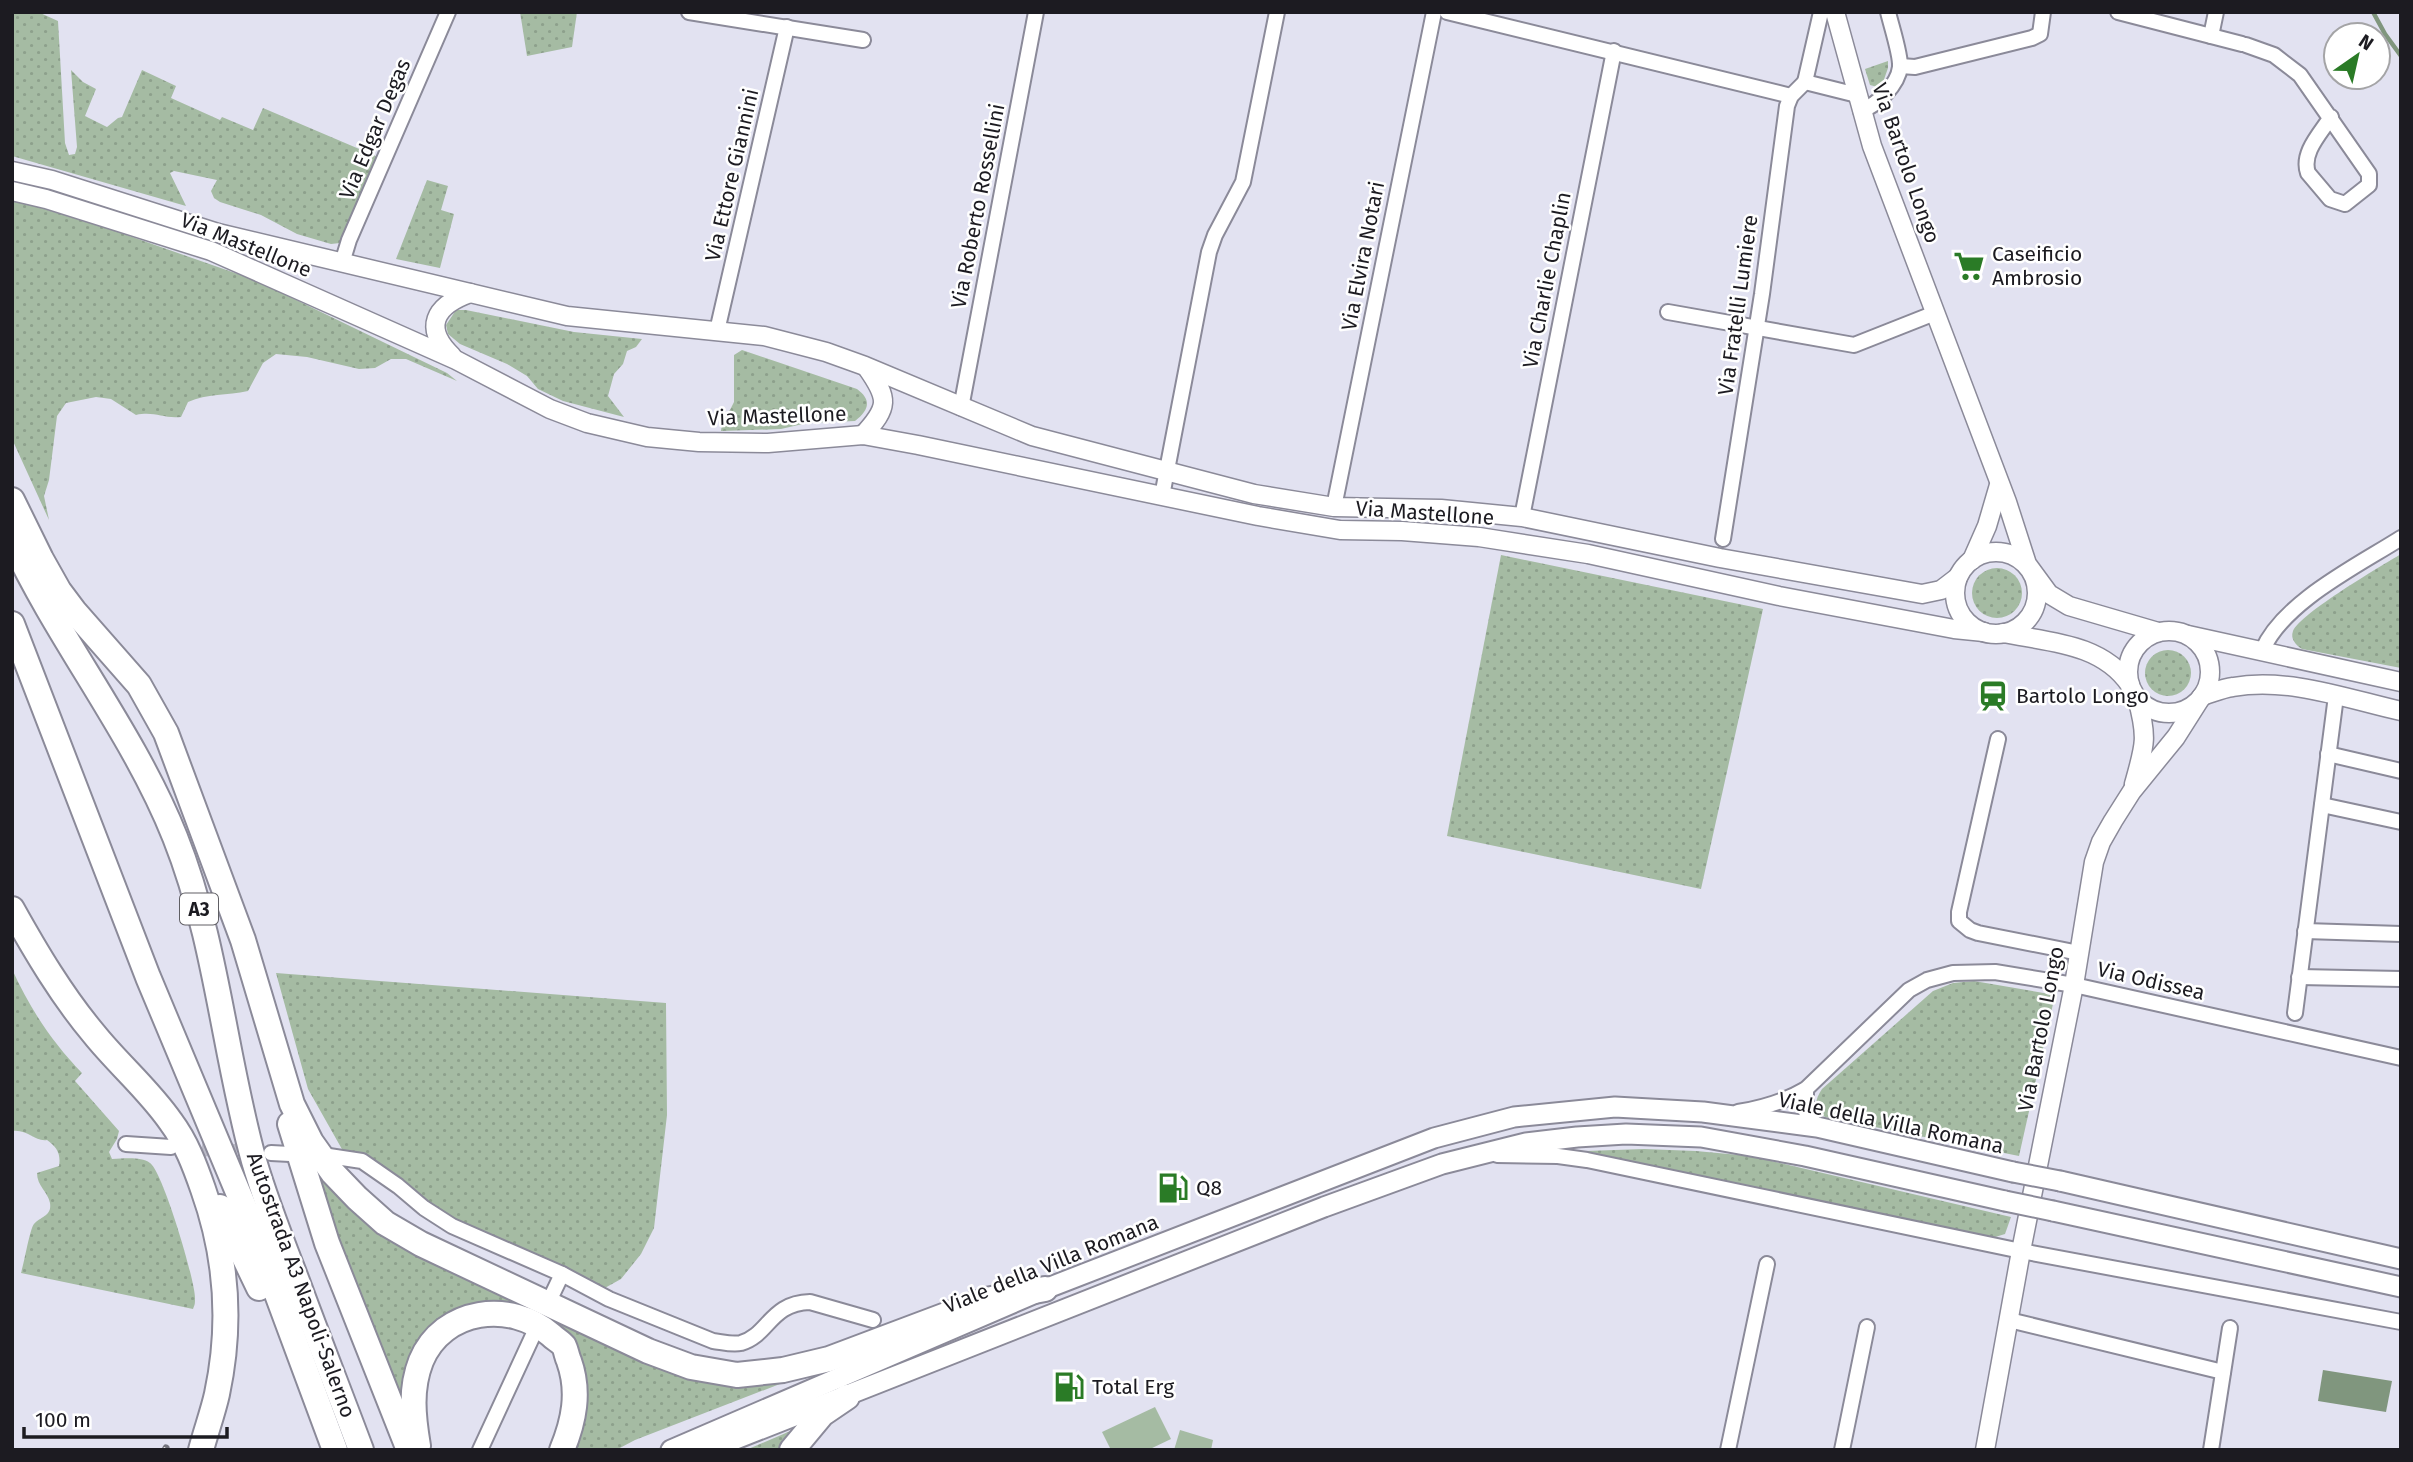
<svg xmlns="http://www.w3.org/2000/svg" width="2413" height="1462" viewBox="0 0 2413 1462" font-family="'Fira Sans',sans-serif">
	<defs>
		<pattern id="grass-dots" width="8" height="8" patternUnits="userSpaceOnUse" patternTransform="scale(1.75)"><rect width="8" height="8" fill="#a5bba3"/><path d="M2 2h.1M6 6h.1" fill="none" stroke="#8da08c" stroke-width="1.8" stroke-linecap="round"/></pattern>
	</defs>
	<rect width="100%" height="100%" fill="#e2e2f1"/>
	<g fill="url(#grass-dots)">
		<path d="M12,12h26l20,9 7,122 4,12 6,-1 2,-7 -6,-77 12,12 13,7 -11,27 22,11 11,-9 4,-1 20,-47 34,16 -5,12 49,22 2,-3 31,13 10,-22 115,49 -38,86 -9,1 -34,-10 -36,-19 -41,-13 -6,-4 -3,-7 6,-11 -43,-9 -4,2 16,33 -174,-50z"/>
		<path d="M520,12h57l-5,35 -45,9z"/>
		<path d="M1888,61v7l-7,20 -11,-3 -5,-16z"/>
		<path d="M427,180l21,6 -7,24 13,4 -14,54 -44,-9z"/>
		<path d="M12,201l26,6 80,25 137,48 192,93 10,8 -51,-22h-15l-16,9 -16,1 -52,-12 -31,-3 -13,9 -15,28c-21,5 -41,2 -60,11l-7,15c-18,2 -26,-6 -45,-2l-25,-16 -15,-2 -30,6 -9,13 -8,64 -5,16 5,24 -37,-81z"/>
		<path d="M456,310h10l108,22 68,7 -6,8 -9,4 -4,13 -9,10 -6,22 16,21 -61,-16 -25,-12 -11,-13 -20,-12 -47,-20 -12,-10 -2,-9z"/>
		<path d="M742,350l115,39c15,11 12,21 -2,32l-48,2 -26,6 -60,2 2,-15 7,-6 4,-8v-47z"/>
		<path d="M2401,554v114l-99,-19c-6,-4 -12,-10 -9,-18 8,-18 88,-65 108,-77z"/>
		<path d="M1501,555l262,54 -62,280 -254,-53z"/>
		<circle cx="1997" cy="593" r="25"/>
		<circle cx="2168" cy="673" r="23"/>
		<path d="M12,969c18,40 40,73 70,104l-7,8 44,50 -2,8 -8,13 3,7c11,0 28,-3 38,4 13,9 45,117 45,135 0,6 0,6 -2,11l-172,-36c3,-9 9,-45 13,-49 7,-8 18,-8 16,-21 -2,-11 -13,-17 -13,-30l22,-7c2,-12 -2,-19 -12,-26 -12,2 -19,-11 -35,-9z"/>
		<path d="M276,973l390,30 1,112 -13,113 -13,26 -20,25 -18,10 -81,-40 -74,-29 -88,-66 -17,-3 -35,-62z"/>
		<path d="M1974,981l81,14 -36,161 -194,-39c-11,-9 -11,-16 -3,-28l111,-98 20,-8z"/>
		<path d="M1644,1149l52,2 54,5 261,61 -6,17 -13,4 -407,-87z"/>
		<path d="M316,1162l35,39 225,120 209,61 -150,58 -19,10h-49l-3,-114 -101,-26 -59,95 -93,-237z"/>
		<path d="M795,1429l-11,21h-38z"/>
	</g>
	<g fill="#a5bba3">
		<path d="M1155,1407l16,32 -23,11h-37l-9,-18z"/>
		<path d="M1180,1430l33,10 -2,10h-37z"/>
	</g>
	<path fill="#80967e" d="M2323,1370l69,11 -6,31 -68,-11z"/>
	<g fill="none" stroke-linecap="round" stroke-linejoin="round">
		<path stroke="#80967e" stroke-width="4.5" d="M2373,12l12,22 16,22"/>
		<path stroke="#babac7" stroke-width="14" stroke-dasharray="14 7" stroke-linecap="butt" d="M181,1148l74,4"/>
		<g stroke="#8b8a99" stroke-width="18">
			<g id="minor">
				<path d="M689,12l174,28"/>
				<path d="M1447,12l344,84"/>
				<path d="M1821,12l-16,70 52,13"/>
				<path d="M2118,12l124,32"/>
				<path d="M2211,36l5,-24"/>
				<path d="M2246,45l28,10 26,20 69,99v11l-24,19 -15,-5 -22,-26c-7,-20 12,-39 23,-56"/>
				<path d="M1900,66l15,1 117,-29 8,-4 3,-22"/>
				<path d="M1861,111c16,-6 37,-26 39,-44 1,-12 -9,-42 -12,-55"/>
				<path d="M342,263l7,-23 99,-228"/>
				<path d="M1668,312l186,33 81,-32"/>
				<path d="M717,331l70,-304"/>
				<path d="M961,408l75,-396"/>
				<path d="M1162,496l47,-244 6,-17 28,-53 34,-170"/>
				<path d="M1334,507l100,-495"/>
				<path d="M1522,517l92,-466"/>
				<path d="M1723,539l39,-245 25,-188 4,-10 14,-14"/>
				<path d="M2262,651c21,-49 95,-85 139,-113"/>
				<path d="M1998,739l-39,173v9l11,9 8,3 101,20"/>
				<path d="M2328,754l73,17"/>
				<path d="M2322,805l79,17"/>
				<path d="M2305,931l96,3"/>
				<path d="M2299,977l102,2"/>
				<path d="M2295,1013l41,-317"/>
				<path d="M1806,1089v23l11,15"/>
				<path d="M1738,1112c25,-4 46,-10 68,-23l103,-99 18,-10 26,-7 42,-1 79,13 327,73"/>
				<path d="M126,1144l45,3"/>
				<path d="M271,1153l19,1"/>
				<path d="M1497,1155l61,1 29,4 434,91 380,71"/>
				<path d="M329,1156l33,5 36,25 26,22 28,18 110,48 47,25 104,42c9,1 19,4 28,2 28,-8 29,-40 69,-41l63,18"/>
				<path d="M552,1295l10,-21"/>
				<path d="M2009,1320l214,52"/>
				<path d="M480,1450l55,-119"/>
				<path d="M1728,1450l39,-186"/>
				<path d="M1842,1450l25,-123"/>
				<path d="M2211,1450l19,-122"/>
			</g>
		</g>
		<g stroke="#8b8a99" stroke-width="21">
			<g id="tertiary">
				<path d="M1835,12l37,134 135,356 20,62 22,30 20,12 89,26"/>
				<path d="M12,171l40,9 166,53 349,83 197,20 62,16 39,14 167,70 222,58 80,13 107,2 81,8 198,41 202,36 19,-4 17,-13"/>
				<path d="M12,191l34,8 165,52 245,109 94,49 37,14 60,14 52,5 69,1 95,-8 55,10 340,71 82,14 62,1 77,6 109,17 191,42 175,33 30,3"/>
				<path d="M452,356c-29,-28 -18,-50 18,-63"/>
				<path d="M863,435c26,-28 26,-36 4,-67"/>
				<circle cx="1996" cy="593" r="41"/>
				<path d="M1972,560l15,-34 12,-41"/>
				<circle cx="2169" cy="672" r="41"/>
				<path d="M2003,633c45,9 99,10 127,52"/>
				<path d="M2188,635l213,47"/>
				<path d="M2202,696c10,-3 21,-8 31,-9 55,-10 115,12 168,24"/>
				<path d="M2134,784c11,-39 14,-46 3,-86"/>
				<path d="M1985,1450l36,-199 53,-266 20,-123 7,-20 12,-21 19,-30 44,-54 26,-41"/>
			</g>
		</g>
		<g stroke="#8b8a99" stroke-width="23">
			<g id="secondary">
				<path d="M2060,1181l341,78"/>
				<path d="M2053,1211l348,76"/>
				<path d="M671,1450l374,-161 389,-151 80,-21 101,-10 88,5 114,15 196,45"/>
				<path d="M708,1450l616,-243 118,-43 84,-21 51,-6 49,-3 75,3 104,19 200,45"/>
			</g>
		</g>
		<g stroke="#8b8a99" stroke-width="28">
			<g id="motorway">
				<path d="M12,500l29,59 18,32 15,20 65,74 27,48 77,207 49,164 19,38 22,31 24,25 28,25 36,21 227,107 43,16 46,8 46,-5 46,-11 157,-59 59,-11"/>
				<path d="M12,540c48,103 121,192 163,297 42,105 49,217 79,324 12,41 28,81 43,120 21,57 43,113 64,169"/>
				<path d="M12,624l136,353 100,239 87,234"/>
				<path d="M12,909c24,43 50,87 82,125 24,30 55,56 77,88 15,20 24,44 32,67 24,67 29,135 14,205 -4,18 -11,37 -16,56"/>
				<path d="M290,1124l37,119 82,207"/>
				<path d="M220,1207l39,81"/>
				<path d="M418,1446c-5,-30 -8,-57 3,-85 22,-53 90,-61 130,-26 4,4 10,7 13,11 2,4 3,11 5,15 11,31 5,60 -7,89"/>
				<path d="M792,1450l30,-36 25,-17"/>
			</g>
		</g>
		<use href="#minor" stroke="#fff" stroke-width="14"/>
		<use href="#tertiary" stroke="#fff" stroke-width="18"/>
		<use href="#secondary" stroke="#fff" stroke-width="19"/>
		<use href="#motorway" stroke="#fff" stroke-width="24"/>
		<g stroke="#73737d" stroke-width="7">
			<path id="rail" d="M165,1450l1,-2"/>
		</g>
		<use href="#rail" stroke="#fff" stroke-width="4.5" stroke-dasharray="13" stroke-linecap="butt"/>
		<g stroke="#8b8a99" stroke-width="23" stroke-linecap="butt">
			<g id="secondary-bridge">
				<path d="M2013,1172l47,9"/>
				<path d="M2005,1201l48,10"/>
			</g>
		</g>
		<use href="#secondary-bridge" stroke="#fff" stroke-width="19"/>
	</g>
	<defs>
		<g id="supermarket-bare" transform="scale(2.415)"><path d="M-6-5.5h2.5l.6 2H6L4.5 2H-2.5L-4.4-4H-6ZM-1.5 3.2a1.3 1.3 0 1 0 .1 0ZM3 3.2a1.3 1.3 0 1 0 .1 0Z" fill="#2a7b26" stroke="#fff" stroke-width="2.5" paint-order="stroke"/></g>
		<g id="station-bare" transform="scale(2.415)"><path d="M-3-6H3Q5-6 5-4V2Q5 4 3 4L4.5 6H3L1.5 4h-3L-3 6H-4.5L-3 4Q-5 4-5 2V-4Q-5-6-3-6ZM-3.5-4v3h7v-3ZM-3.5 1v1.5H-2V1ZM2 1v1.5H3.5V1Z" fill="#2a7b26" stroke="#fff" stroke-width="2.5" paint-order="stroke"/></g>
		<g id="fuel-bare" transform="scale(2.415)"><path d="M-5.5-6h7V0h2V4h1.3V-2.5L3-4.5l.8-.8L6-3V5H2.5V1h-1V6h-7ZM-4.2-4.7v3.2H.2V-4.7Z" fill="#2a7b26" stroke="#fff" stroke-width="2.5" paint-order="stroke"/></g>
	</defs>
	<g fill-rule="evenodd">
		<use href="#supermarket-bare" x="1969" y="266"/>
		<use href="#station-bare" x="1993" y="696"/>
		<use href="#fuel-bare" x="1173" y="1188"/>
		<use href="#fuel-bare" x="1069" y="1387"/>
	</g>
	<g text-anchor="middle" stroke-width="5" stroke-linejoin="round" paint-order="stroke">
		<rect fill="#fff" stroke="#605f64" stroke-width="2" x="180" y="893.5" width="38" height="31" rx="5"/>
		<g font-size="19" font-weight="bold" fill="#1c1b21">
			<text x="199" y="916">A3</text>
		</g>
		<g font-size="21" fill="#1c1b21" stroke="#fff">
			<text transform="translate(375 129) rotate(-67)" y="7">Via Edgar Degas</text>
			<text transform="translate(1906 163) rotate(71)" y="7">Via Bartolo Longo</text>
			<text transform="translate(732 175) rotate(-77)" y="7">Via Ettore Giannini</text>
			<text transform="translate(978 206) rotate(-79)" y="7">Via Roberto Rossellini</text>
			<text transform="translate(246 245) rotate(22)" y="7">Via Mastellone</text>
			<text transform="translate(1363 256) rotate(-79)" y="7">Via Elvira Notari</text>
			<text transform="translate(1547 280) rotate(-79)" y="7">Via Charlie Chaplin</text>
			<text transform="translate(1738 305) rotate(-82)" y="7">Via Fratelli Lumiere</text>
			<text transform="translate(777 416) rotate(-2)" y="7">Via Mastellone</text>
			<text transform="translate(1425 513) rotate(4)" y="7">Via Mastellone</text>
			<text transform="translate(2151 981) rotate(13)" y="7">Via Odissea</text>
			<text transform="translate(2041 1029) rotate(-79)" y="7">Via Bartolo Longo</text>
			<text transform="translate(1891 1123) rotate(12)" y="7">Viale della Villa Romana</text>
			<text transform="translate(1051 1264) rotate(-22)" y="7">Viale della Villa Romana</text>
			<text transform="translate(301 1285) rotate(70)" y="7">Autostrada A3 Napoli-Salerno</text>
		</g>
		<g font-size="21" fill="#1c1b21" stroke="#fff" text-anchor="start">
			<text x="1992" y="261">Caseificio<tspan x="1992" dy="24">Ambrosio</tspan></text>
			<text x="2016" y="703">Bartolo Longo</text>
			<text x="1196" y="1195">Q8</text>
			<text x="1092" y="1394">Total Erg</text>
		</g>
	</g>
	<rect width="2413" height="1462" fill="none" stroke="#1c1b21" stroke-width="28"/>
	<g transform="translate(2357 56) rotate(34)"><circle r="33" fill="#ffffff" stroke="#a4a4a6" stroke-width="2"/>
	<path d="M0-5L12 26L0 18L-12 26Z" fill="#2a7b26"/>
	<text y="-10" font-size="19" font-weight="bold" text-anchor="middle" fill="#1c1b21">N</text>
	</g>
	<path d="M24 1427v10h203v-10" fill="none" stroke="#1c1b21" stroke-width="3.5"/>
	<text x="35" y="1427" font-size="21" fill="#1c1b21" stroke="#ffffff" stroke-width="5" paint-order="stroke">100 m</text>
</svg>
